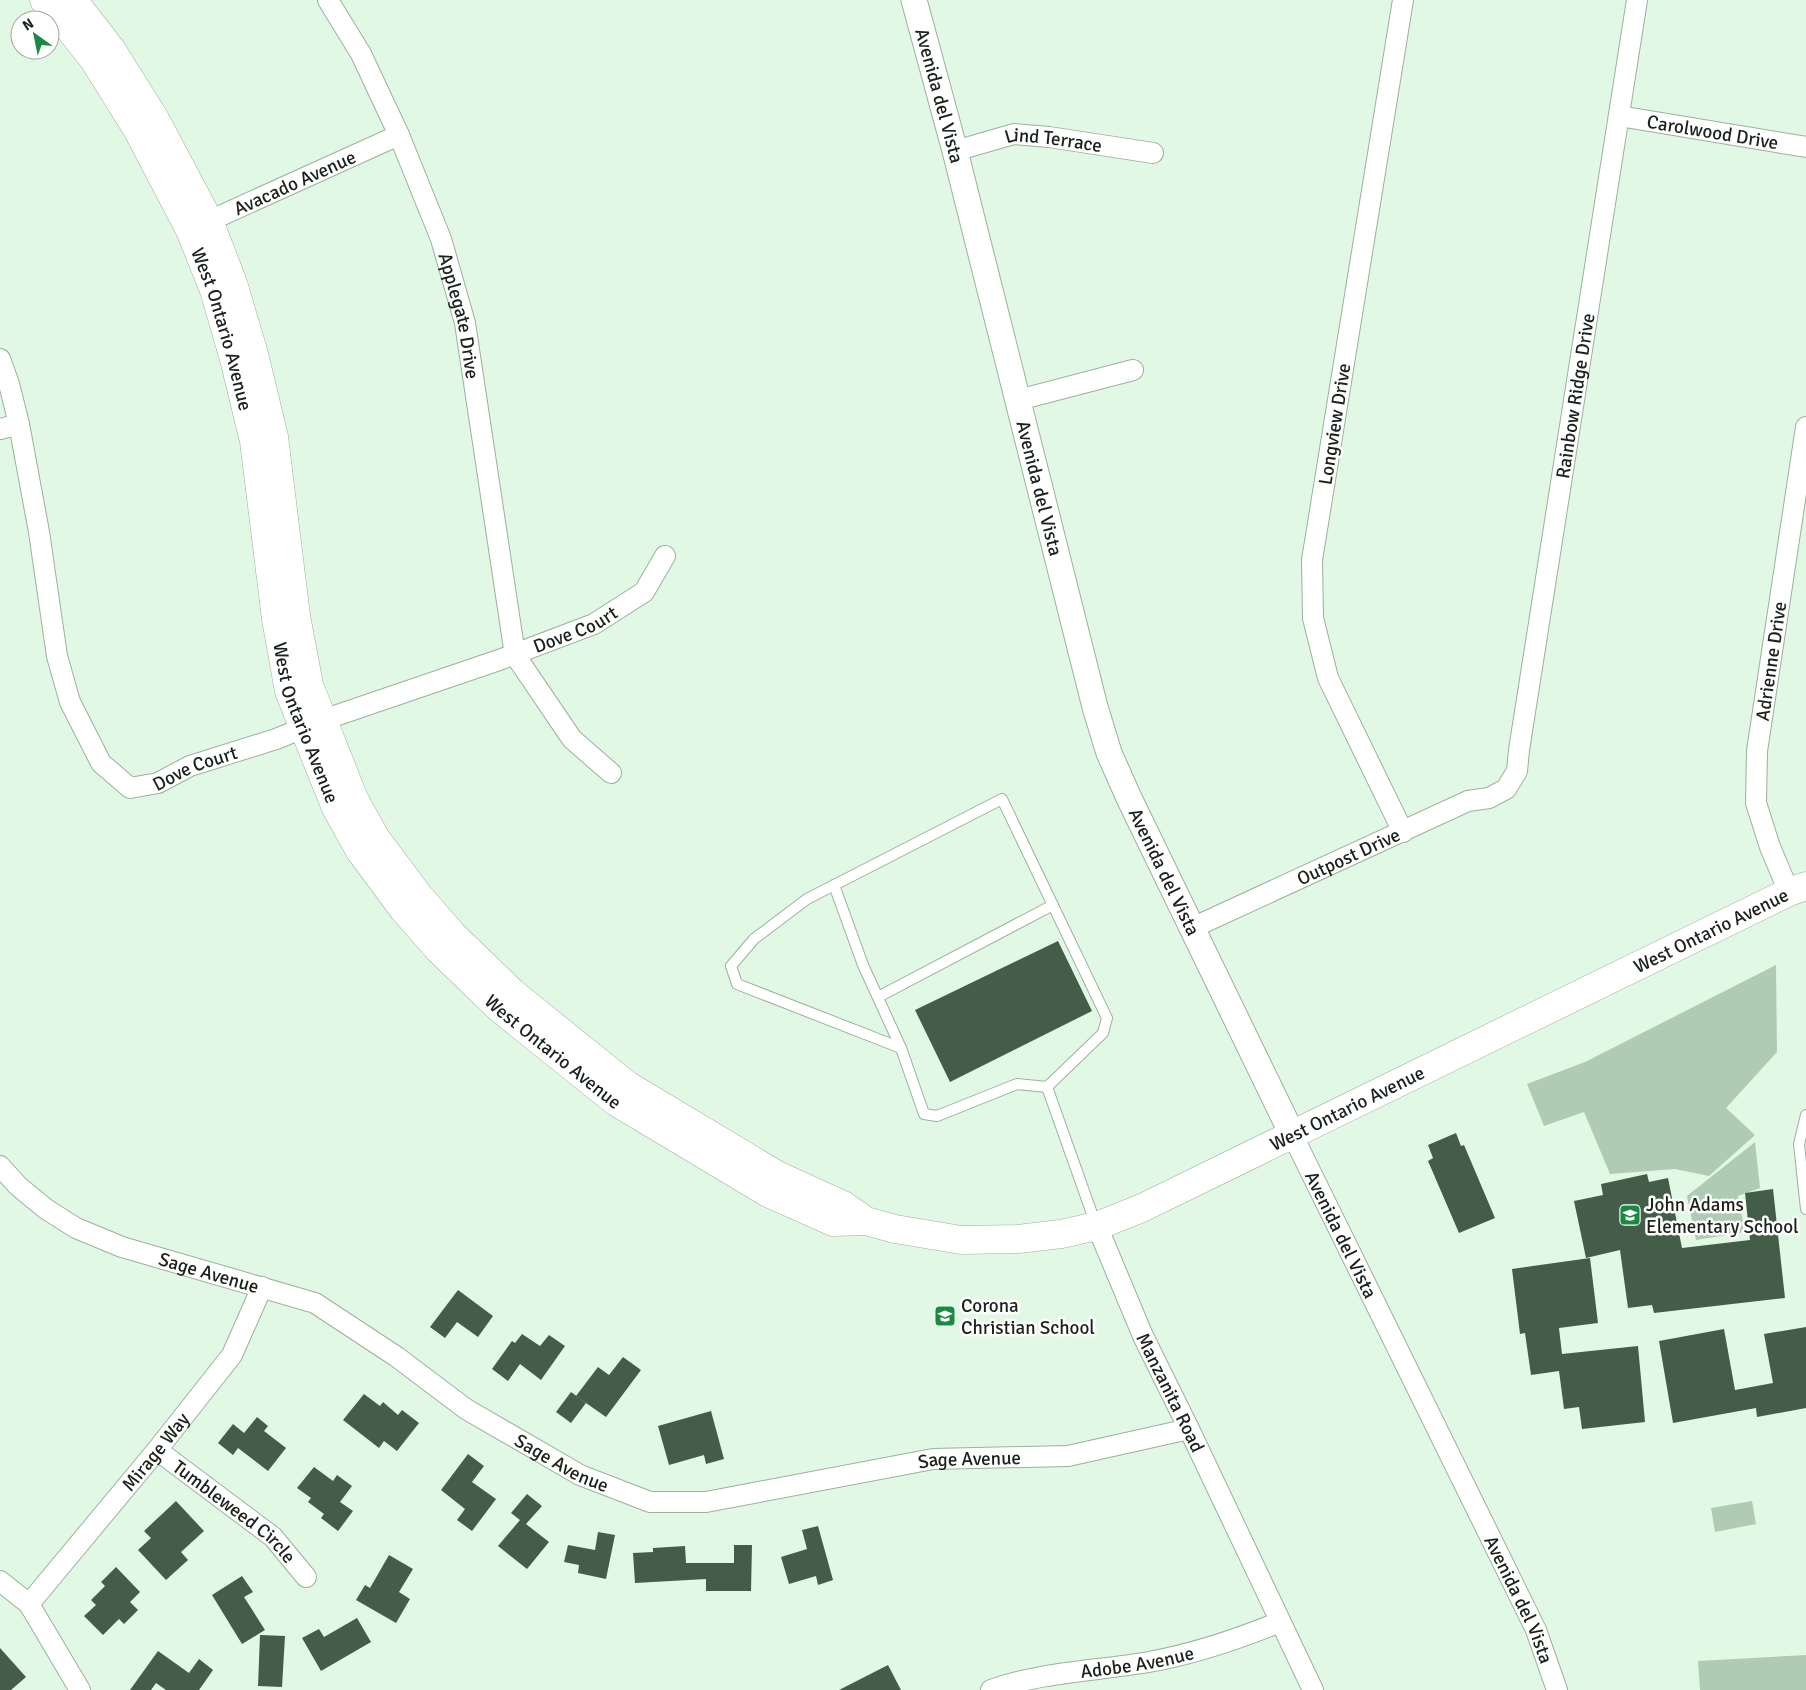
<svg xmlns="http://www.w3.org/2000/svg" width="1806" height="1690" viewBox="0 0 1806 1690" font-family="Signika,sans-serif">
	<rect width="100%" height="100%" fill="#e1f8e5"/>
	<g fill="#afcbb4">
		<path d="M1776,965l1,87 -51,56 29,27 -46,41 -34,-7 -65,5 -26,-62 -40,14 -17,-42 58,-22z"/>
		<path d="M1755,1142l5,46 -22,8 7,36 -49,8 -9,-44z"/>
		<path d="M1752,1501l4,23 -41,8 -4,-24z"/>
		<path d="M1806,1655v35h-106l-2,-29z"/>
	</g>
	<g fill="#435d48">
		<path d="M1058,941l34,70 -142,71 -35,-72z"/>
		<path d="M1456,1133l5,13 3,-1 31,73 -36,15 -31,-72 5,-3 -5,-13z"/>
		<path d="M1647,1174l2,8 19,-4 14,70 68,-8 -5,-47 28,-4 12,109 -131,15 -2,-8 -24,3 -8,-58 -34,8 -12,-57 29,-6 -2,-11z"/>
		<path d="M1590,1258l8,65 -39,5 3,26 76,-8 7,76 -63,7 -3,-22 -15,2 -5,-38 -28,4 -6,-42 -5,1 -8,-65z"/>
		<path d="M458,1290l35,26 -15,21 -21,-15 -12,16 -15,-11z"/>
		<path d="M1806,1327v81l-49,9 -1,-9 -83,15 -14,-82 65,-12 11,61 38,-7 -9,-49z"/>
		<path d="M522,1334l18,12 9,-11 16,11 -24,34 -21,-16 -12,17 -16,-12 20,-28 3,2z"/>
		<path d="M623,1357l18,13 -35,47 -30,-21 22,-29 11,8z"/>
		<path d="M571,1392l15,11 -15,20 -15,-11z"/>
		<path d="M364,1394l16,12 3,-4 15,13 4,-5 17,13 -22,28 -13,-10 -5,7 -36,-28z"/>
		<path d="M711,1411l13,48 -18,5 -2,-9 -35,10 -11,-39z"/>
		<path d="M257,1417l11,9 -4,5 22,17 -18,23 -30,-23 -5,7 -15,-12 15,-19 11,9z"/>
		<path d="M468,1454l16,12 -12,16 24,17 -24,32 -15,-11 8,-11 -24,-19z"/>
		<path d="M314,1467l19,14 4,-6 15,11 -12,16 13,9 -15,20 -17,-13 3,-4 -16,-12 3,-4 -14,-10z"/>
		<path d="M527,1494l15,12 -16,18 23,18 -22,27 -29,-23 22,-26 -9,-7z"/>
		<path d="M176,1501l28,30 -23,21 7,8 -22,20 -28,-30 13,-12 -7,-7z"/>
		<path d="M818,1526l15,54 -15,5 -2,-9 -27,8 -8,-27 26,-8 -5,-19z"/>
		<path d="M598,1532l17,3 -9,44 -28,-6 1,-8 -15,-3 4,-17 27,5z"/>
		<path d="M734,1545h18l-1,46h-45v-12l-71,4 -2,-30 20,-1v-4l32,-2 1,17h48z"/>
		<path d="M389,1555l24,14 -14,23 11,7 -14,24 -40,-23 9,-15 5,3z"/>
		<path d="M116,1567l24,25 -10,10 8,8 -14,14 -5,-5 -16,16 -19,-19 12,-11 -5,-5 14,-14 -4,-4z"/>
		<path d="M242,1576l11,16 -9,5 21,33 -23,14 -30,-49z"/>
		<path d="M357,1618l14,24 -50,29 -19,-33 17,-9 5,8z"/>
		<path d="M260,1635l25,1 -3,51 -24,-1z"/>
		<path d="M0,1648l26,29 -15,13h-11z"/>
		<path d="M158,1651l31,22 10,-14 14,11 -14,20h-33l-10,-7 -5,7h-21z"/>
		<path d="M888,1665l13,25h-62z"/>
	</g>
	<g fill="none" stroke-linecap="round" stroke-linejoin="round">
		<g stroke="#9bb19f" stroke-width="12">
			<g id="service">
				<path d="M1002,799l105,219 -4,15 -56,54 -30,-3 -80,32 -13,-2 -23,-66 -164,-64 -6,-18 23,-27 53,-40z"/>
				<path d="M834,885l29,80 38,83"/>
				<path d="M878,997l175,-92"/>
				<path d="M1047,1087l49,138"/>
				<path d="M1806,1115l-7,29 7,65"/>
			</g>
		</g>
		<g stroke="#9bb19f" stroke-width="22">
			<g id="minor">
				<path id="s1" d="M328,0l33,54 38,81 42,104 24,84 50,332 57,84 39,34"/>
				<path d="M1403,0l-91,560 1,58 15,60 75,154"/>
				<path id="s2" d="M1619,116l187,31"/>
				<path id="s3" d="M955,151l59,-17 35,3 104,16"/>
				<path id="s4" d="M198,226l201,-91"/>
				<path id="s5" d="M0,359l9,25 10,40 20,108 18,124 13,46 31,61 29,25 28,-5 32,-17 86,-27 47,-19 176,-60 95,-36 50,-32 21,-36"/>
				<path d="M1018,400l115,-30"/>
				<path d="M0,429l19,-5"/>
				<path id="s6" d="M1789,892l-19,-45 -14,-44 1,-52 49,-324"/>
				<path id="s7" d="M1192,928l276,-127 21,-3 17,-9 11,-18 2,-21 118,-750"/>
				<path id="s8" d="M1292,1134l244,496 21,60"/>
				<path id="s9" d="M0,1166l18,20 28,23 30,19 46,19 193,56 82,54 69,52 114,66 70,27h56l227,-43 135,-3 121,-27"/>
				<path id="s10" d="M1097,1226l46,110 46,93 124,261"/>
				<path id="s11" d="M157,1450l116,87 33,40"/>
				<path d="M0,1581l29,23 51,86"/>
				<path id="s12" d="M29,1604l128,-154 75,-95 30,-68"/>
				<path id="s13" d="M991,1690c50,-18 105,-19 158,-28 45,-8 89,-23 131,-40"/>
			</g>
		</g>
		<g stroke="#9bb19f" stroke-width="27">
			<g id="tertiary">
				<path id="s14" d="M914,0l41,151 140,556 14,46 20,45 163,336"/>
			</g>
		</g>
		<g stroke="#9bb19f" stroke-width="29">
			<g id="secondary">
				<path id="s15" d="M44,0l13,13 37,47 43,69 53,101 24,60 20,69 20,82 22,178 13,72 47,117 24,43 43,58 35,40 61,59 117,94 152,91 65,29 33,-1"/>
				<path id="s16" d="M73,0l38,49 44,70 54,102 24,62 21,71 20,83 22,179 13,69 45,114 23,41 42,56 34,39 60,58 114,92 150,90 66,30 23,16 29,8 66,11 57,-1 43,-5 36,-8 45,-18 647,-316 17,-6"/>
			</g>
		</g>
		<use href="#service" stroke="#fff" stroke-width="10"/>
		<use href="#minor" stroke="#fff" stroke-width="20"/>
		<use href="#tertiary" stroke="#fff" stroke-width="25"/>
		<use href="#secondary" stroke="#fff" stroke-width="28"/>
	</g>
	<defs>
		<g id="school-square" transform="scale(1.125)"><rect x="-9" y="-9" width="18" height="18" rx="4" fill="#1a8a43" stroke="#fefefe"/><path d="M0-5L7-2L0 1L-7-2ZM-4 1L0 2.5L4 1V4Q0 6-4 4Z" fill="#fff"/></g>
	</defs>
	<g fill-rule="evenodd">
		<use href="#school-square" x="1630" y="1215"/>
		<use href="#school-square" x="945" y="1316"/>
	</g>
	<g text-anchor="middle" stroke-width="5" stroke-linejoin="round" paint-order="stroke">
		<g font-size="19" fill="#1a221b" stroke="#fefefe">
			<text dy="7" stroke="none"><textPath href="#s14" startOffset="99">Avenida del Vista</textPath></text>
			<text dy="7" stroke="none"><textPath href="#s2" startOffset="95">Carolwood Drive</textPath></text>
			<text dy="7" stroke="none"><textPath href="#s3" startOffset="101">Lind Terrace</textPath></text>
			<text dy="7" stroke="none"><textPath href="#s4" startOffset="106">Avacado Avenue</textPath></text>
			<text dy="7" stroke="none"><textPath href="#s1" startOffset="344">Applegate Drive</textPath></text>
			<text dy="7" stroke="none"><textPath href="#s15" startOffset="378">West Ontario Avenue</textPath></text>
			<text dy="7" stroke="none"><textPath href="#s7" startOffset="745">Rainbow Ridge Drive</textPath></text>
			<text transform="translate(1334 424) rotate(-81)" y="7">Longview Drive</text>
			<text dy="7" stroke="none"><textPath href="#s14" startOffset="504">Avenida del Vista</textPath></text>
			<text dy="7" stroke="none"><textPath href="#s5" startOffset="931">Dove Court</textPath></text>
			<text dy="7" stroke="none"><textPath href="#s6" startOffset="238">Adrienne Drive</textPath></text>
			<text dy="7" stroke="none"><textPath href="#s15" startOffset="782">West Ontario Avenue</textPath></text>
			<text dy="7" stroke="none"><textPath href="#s5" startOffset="526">Dove Court</textPath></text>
			<text dy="7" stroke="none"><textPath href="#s7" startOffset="172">Outpost Drive</textPath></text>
			<text dy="7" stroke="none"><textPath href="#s14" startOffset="909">Avenida del Vista</textPath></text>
			<text dy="7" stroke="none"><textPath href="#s16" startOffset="2449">West Ontario Avenue</textPath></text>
			<text dy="7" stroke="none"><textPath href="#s15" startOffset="1202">West Ontario Avenue</textPath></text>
			<text dy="7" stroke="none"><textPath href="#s16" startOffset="2044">West Ontario Avenue</textPath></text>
			<text dy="7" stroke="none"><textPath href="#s8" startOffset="112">Avenida del Vista</textPath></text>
			<text dy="7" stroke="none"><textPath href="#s9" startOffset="239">Sage Avenue</textPath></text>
			<text dy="7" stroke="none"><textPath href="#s10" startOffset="182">Manzanita Road</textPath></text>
			<text dy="7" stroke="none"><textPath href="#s12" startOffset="198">Mirage Way</textPath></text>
			<text dy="7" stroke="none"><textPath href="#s9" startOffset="1064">Sage Avenue</textPath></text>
			<text dy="7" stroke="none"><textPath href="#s9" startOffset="644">Sage Avenue</textPath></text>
			<text dy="7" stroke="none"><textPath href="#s11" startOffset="99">Tumbleweed Circle</textPath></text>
			<text dy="7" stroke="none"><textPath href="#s8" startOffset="518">Avenida del Vista</textPath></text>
			<text dy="7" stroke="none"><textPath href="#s13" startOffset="149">Adobe Avenue</textPath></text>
		</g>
		<g font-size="19" fill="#1a221b" stroke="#fefefe" text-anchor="start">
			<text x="1646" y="1211">John Adams<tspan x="1646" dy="22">Elementary School</tspan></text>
			<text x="961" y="1312">Corona<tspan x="961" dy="22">Christian School</tspan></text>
		</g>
	</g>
	<g transform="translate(35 35) rotate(327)"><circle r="24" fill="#fefefe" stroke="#a3a6a3"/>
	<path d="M0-4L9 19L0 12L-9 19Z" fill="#1a8a43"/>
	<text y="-8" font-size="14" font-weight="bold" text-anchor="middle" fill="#1a221b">N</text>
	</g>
</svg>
